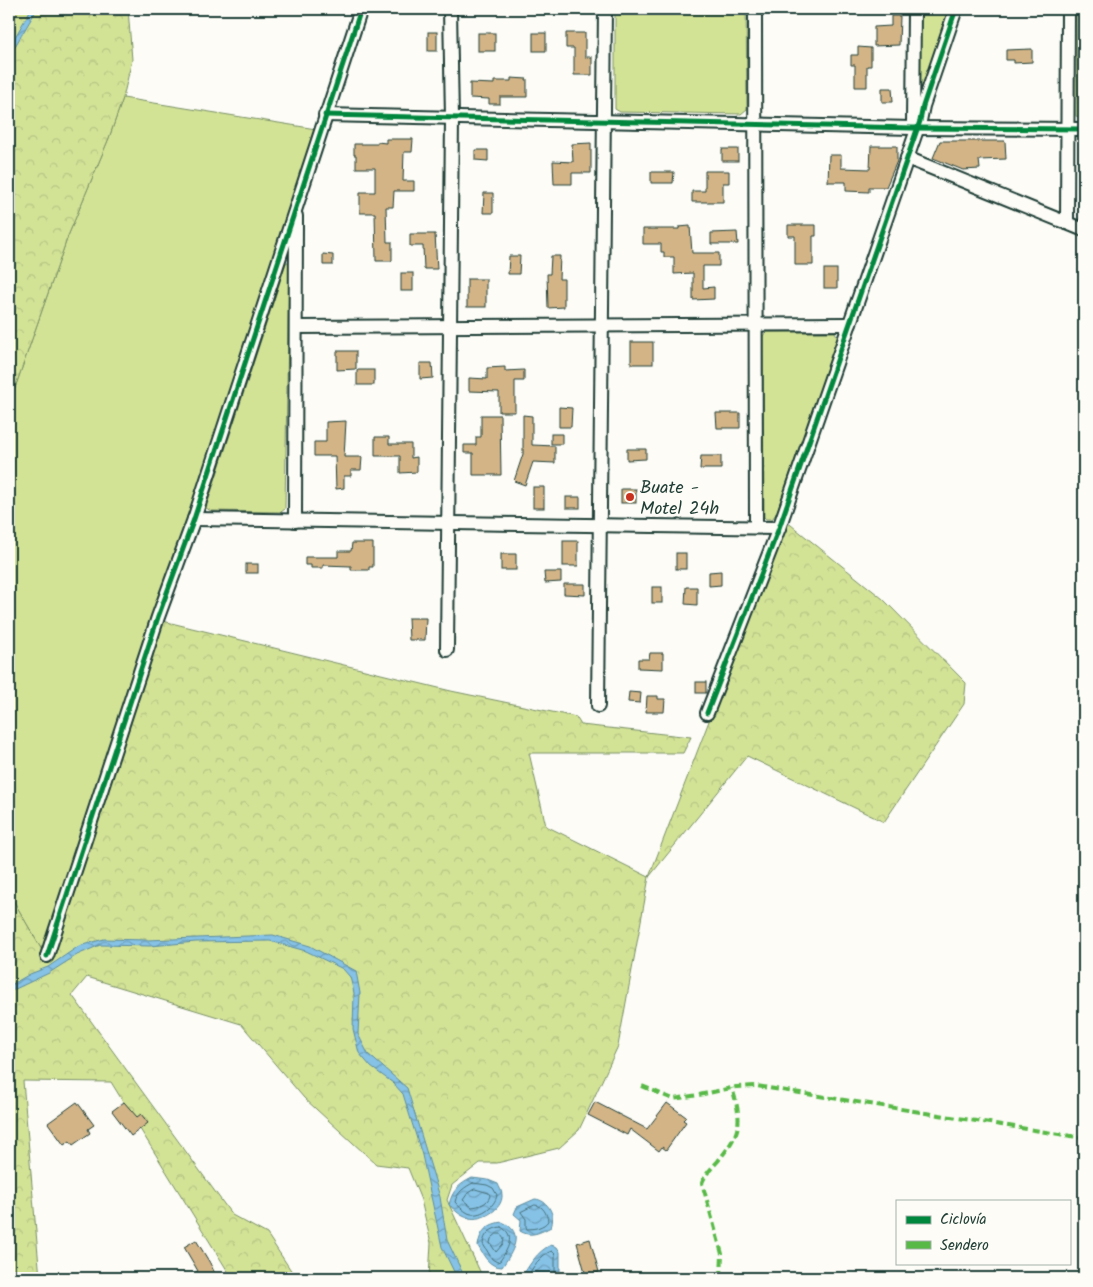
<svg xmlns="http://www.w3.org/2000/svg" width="1093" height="1287" viewBox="0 0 1093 1287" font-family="Kalam,sans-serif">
	<defs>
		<pattern id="forest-crowns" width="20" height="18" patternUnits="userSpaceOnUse" patternTransform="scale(1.25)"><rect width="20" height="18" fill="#d3e396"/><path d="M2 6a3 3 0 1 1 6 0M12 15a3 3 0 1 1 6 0" fill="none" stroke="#b5c482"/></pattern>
		<pattern id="water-waves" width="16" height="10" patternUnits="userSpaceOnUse" patternTransform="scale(1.25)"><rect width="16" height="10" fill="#86c2e6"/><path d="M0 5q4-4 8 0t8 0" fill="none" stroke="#6d9fbb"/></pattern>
	</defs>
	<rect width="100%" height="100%" fill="#fdfcf7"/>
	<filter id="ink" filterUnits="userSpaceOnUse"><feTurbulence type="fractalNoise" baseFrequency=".02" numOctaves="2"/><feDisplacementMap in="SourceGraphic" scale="10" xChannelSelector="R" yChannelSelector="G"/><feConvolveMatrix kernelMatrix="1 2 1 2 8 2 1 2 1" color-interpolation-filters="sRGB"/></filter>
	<g filter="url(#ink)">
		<g fill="#d3e396" stroke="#799065">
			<path d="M615,9h131l1,100 -6,5 -121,-2 -5,-3z"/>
			<path d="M919,9h33l-33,97z"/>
			<path d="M1077,9h7v109l-8,-2z"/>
			<path d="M123,98l193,31 -126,386 -147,437 -34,-59v-488l59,-169 41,-98z"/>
			<path d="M289,261l-4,248 -4,3 -70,-1 -5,-3 80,-245z"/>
			<path d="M766,332h69l3,6 -62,176 -4,5h-6l-2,-2 -1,-181z"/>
		</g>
		<g fill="url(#forest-crowns)" stroke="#799065">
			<path d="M9,9h119l4,51 -9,38 -14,40 -41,98 -59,169z"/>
			<path d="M786,521l97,78 83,84 -2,21 -80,118 -137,-66 -98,121 -31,169 -39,84 -20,18 -62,15h-17l-28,22 -5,15 36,78h-54l2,-35 -10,-43 -13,-32 -32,-4 -72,-66 -63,-74 -154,-47 -15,18 160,220 35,19 29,44h-64l-121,-196 -88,-1 17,197h-31v-385l34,59 120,-331 288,70 125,26 5,8 110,12 -8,16h-154l17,73 103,51z"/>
		</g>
		<g fill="url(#water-waves)" stroke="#5d8d9f">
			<path d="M31,9h6l-23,39 -5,23 1,-25z"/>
			<path d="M273,935l37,11 46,25 4,22 -2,41 10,20 39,34 33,109 7,43 18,38h-8l-15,-31 -20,-92 -19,-61 -10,-11 -22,-16 -12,-14 -6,-24 1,-36 -4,-16 -7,-8 -37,-18 -36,-10 -74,1 -46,4 -50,-1 -23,10 -28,18 -40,19v-6l21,-12 18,-7 31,-21 25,-7 43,1z"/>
			<path d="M472,1178l16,2 10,4c1,3 4,7 4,11 1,15 -21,26 -33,23 -8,-1 -14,-8 -20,-13 3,-15 11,-21 23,-27z"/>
			<path d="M535,1199c13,1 21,16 16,28 -10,5 -20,11 -31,4l1,-11 -7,-6 3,-7z"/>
			<path d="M502,1222c24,10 10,31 0,45 -13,0 -18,-11 -24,-21 2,-15 9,-22 24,-24z"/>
			<path d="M551,1245l6,2 3,5v26h-39c8,-12 16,-27 30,-33z"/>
		</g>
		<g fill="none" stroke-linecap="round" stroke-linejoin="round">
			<g stroke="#48727b" stroke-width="1">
				<path d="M473,1183l14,2 6,3 4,7c-2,12 -18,23 -29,18 -5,-3 -10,-7 -13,-11 2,-10 10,-15 18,-19z"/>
				<path d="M475,1189l14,4 1,3c-3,8 -10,10 -18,11l-9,-7 5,-7z"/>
				<path d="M535,1205c8,0 12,9 13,16 -4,6 -13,8 -21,8l-1,-2v-8l-5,-7z"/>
				<path d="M501,1227c16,8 6,23 -1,34l-3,1 -5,-3 -9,-15c1,-10 8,-16 18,-17z"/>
				<path d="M497,1234h4l3,4 -1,6 -7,8 -6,-9 1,-4z"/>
				<path d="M527,1278c5,-10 14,-24 25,-27l3,3v24"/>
			</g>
		</g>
		<g fill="#d3b487" stroke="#1f3d34">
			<path d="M891,16h9l-1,29 -25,1v-19l17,-1z"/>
			<rect x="428" y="32" width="9" height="19"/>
			<rect x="478" y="33" width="17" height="18"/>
			<rect x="533" y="33" width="13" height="18"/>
			<path d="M566,33h19v24h7v18h-18v-27h-8z"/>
			<path d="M858,47l13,1v18h-4v21h-12v-22h-4v-10h7z"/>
			<path d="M1032,49v13l-18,1v-3h-8v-10z"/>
			<path d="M511,78l16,1v18h-27v7h-11v-5l-19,-1v-15l24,1v-3h17z"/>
			<path d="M882,88h10l1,14h-11z"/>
			<path d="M386,139h27l-1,13h-8l-1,29h11v10h-20l-1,16h-7l1,35h5v19h-16l-1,-48h-15v-21h15v-24h-19v-13h-2v-11h23v-2l9,1z"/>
			<path d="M940,141h65l1,18 -27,1 1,9 -17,1 -30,-12z"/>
			<path d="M591,143v30h-19v11h-18l-1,-23 20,1 -1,-18z"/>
			<path d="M871,146h26v15l-11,26h-17v5l-23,-1v-9h-18l1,-27h12v13l29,1z"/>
			<rect x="722" y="149" width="16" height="12"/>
			<path d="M475,150h13v11l-13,-1z"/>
			<path d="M705,171h24v12h-6v19h-31v-11h13z"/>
			<path d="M651,172h23l-1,11h-22z"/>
			<path d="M484,193h9v20h-10z"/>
			<path d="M788,225h28v11h-3v29h-18v-29h-7z"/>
			<path d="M690,226l2,27h27v13h-16v22l11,-1v12l-21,1v-27l-19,1v-17h-10v-5h-3v-8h-18v-15h36v-2z"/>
			<path d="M737,232l1,12h-27v-11z"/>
			<path d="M410,234h25l2,35h-13l-1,-23h-13z"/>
			<path d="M323,254l10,1v10h-10z"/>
			<path d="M509,256h11l-1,18h-11z"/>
			<path d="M551,256h9l-1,23h5v28l-16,1 -1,-34h3z"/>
			<rect x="824" y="269" width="13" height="19"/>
			<rect x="401" y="273" width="12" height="18"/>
			<rect x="467" y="279" width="19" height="28"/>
			<rect x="631" y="342" width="22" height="22"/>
			<path d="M337,351h19v18l-19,1z"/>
			<path d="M420,363h12l1,15 -13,1z"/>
			<path d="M505,367v4l19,-1v11h-9v31h-16v-20l-30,-1v-13l18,1v-11z"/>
			<rect x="357" y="370" width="17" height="15"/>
			<path d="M559,407l13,1 -1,19h-12z"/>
			<path d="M716,413h24v15h-23z"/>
			<path d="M481,415h19l1,60h-28v-22h-9v-8h12v-8h5z"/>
			<path d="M523,415l9,1v29l23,1v17l-22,-1 -8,23 -11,-4 9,-27z"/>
			<path d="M346,421l-2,36h18l-1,13h-10v6h-7v12l-8,1 -1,-33h-21v-14h12v-20z"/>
			<rect x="551" y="434" width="11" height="10"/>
			<path d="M375,437h14v7h22v14l6,-1v15l-17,1v-17h-25z"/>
			<path d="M627,449h19v10l-19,1z"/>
			<path d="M701,456h20v13h-21z"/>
			<rect x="533" y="487" width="11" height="21"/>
			<rect x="621" y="489" width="15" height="14"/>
			<rect x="566" y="497" width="14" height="11"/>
			<rect x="563" y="541" width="15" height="25"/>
			<path d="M352,543h21v24h-4v3h-18v-4l-28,-1v3h-12v-3h-6v-8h33v-6h13z"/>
			<rect x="676" y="553" width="10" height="16"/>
			<rect x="501" y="554" width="15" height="16"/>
			<rect x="246" y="564" width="12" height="9"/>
			<path d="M721,571v14l-12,1v-14z"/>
			<path d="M544,572h17v10l-16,1z"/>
			<path d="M564,584h21v11l-21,-1z"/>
			<rect x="652" y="587" width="10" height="16"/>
			<path d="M686,587h11v18l-12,-1z"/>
			<path d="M408,618h18l-1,22h-16z"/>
			<path d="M650,653h13v16l-25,-1v-9h11z"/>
			<rect x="696" y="682" width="10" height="11"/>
			<path d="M629,692l12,1 -1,10 -12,-1z"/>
			<path d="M647,696h11v3h7l-1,13h-18z"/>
			<path d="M77,1102l17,23 -6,4 2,4 -17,12 -3,-4 -6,4 -16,-22z"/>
			<path d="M124,1102l13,15 4,-3 7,9 -17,13 -19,-25z"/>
			<path d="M595,1102l52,27 20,-26 19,14 -3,3 3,2 -20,28 -4,-3 -3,4 -29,-22 -3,6 -39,-20z"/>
			<path d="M590,1239l9,33 -13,4 -9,-33z"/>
			<path d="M196,1240l14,23 7,15h-32l13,-7 -14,-24z"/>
		</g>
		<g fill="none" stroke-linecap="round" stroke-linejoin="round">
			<g stroke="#1f3d34" stroke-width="16">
				<g id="minor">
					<path d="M755,9l1,518"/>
					<path d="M325,115l588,13 171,1"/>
					<path d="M913,124l1,-115"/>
					<path d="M907,158l177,72"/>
					<path d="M1067,223l1,-214"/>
					<path d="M296,327l554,-3"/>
					<path d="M194,519l585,9"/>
					<path d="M295,521l1,-305"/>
					<path d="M447,650l5,-532 -2,-109"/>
					<path d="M598,706l7,-697"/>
					<path d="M707,713l72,-185 141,-407 3,-15 33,-97"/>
					<path d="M47,956l111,-339 36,-98 167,-510"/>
				</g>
			</g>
			<use href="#minor" stroke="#fdfcf7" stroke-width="12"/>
			<g stroke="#58b947" stroke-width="4" stroke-dasharray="8 4" stroke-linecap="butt">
				<path d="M642,1086l31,13 26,-4 37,-8 20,-1 328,52"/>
				<path d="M721,1278l1,-24 -20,-71c4,-10 9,-14 16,-22 23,-29 25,-38 14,-73"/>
			</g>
			<g stroke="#fdfcf7" stroke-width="8">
				<g id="cycleway">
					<path d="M325,115l588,13 171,1"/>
					<path d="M707,713l72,-185 141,-407 3,-15 33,-97"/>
					<path d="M47,956l111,-339 36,-98 167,-510"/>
				</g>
			</g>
			<use href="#cycleway" stroke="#00873e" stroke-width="5"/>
		</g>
	</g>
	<circle fill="#c8321e" stroke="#fdfcf7" stroke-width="2" cx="630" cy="497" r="5"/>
	<g text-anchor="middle" stroke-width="5" stroke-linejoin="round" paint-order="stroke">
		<g font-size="18" fill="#1f3d34" stroke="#fdfcf7" text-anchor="start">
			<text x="640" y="493">Buate -<tspan x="640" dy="21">Motel 24h</tspan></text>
		</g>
	</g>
	<rect width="1093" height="1287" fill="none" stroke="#fdfcf7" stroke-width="30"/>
	<rect x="15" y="15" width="1063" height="1257" fill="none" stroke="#1f3d34" stroke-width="2" filter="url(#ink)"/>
	<rect x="896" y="1200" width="175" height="65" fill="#fdfcf7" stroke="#a4b0a9"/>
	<rect x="906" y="1216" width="25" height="8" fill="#00873e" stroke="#a4b0a9"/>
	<text x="940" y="1224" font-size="15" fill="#1f3d34">Ciclovía</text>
	<rect x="906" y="1241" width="25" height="8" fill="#58b947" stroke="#a4b0a9"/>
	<text x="940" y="1250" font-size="15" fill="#1f3d34">Sendero</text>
</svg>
